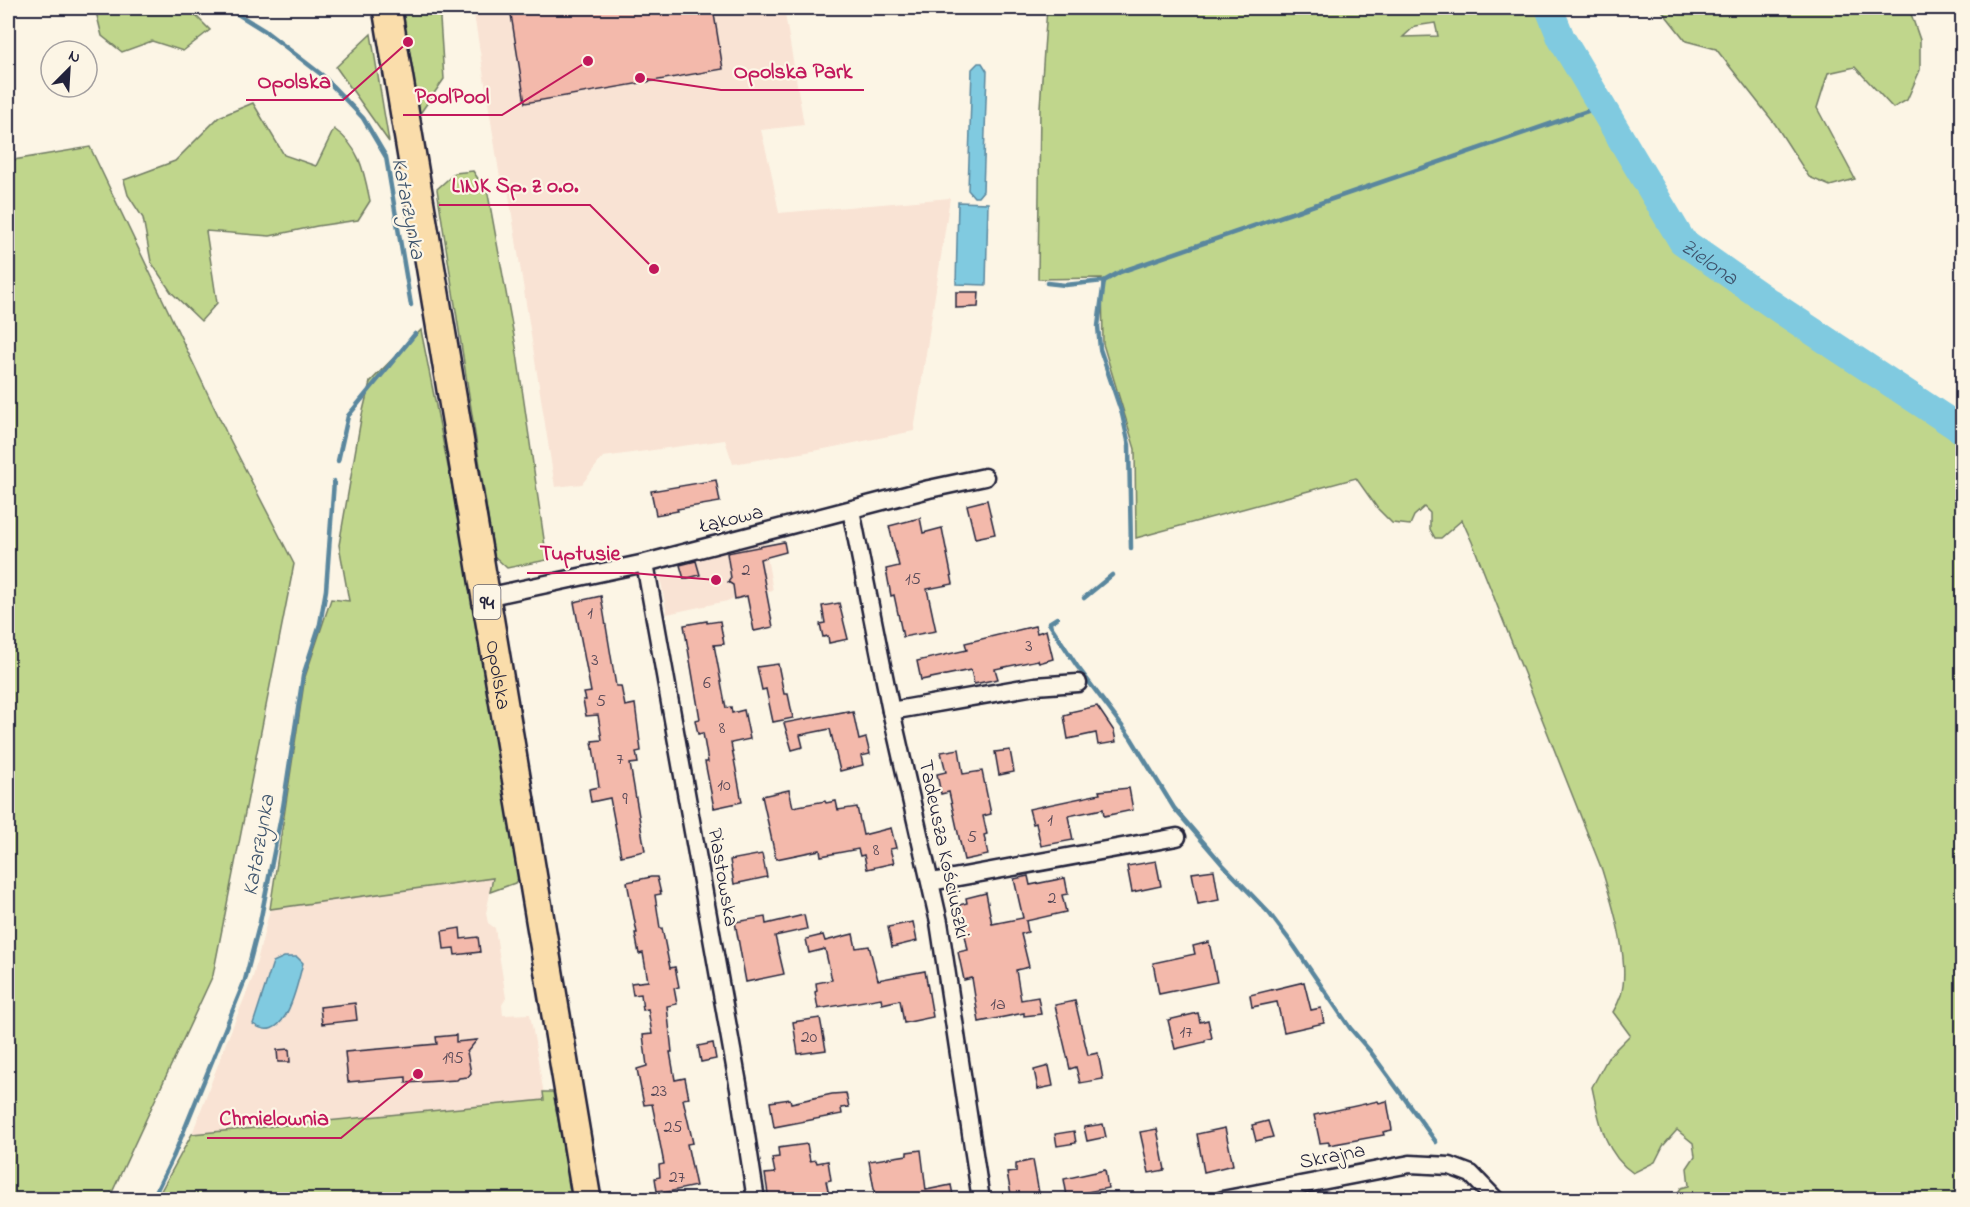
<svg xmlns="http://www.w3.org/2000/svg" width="1970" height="1207" viewBox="0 0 1970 1207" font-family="'Indie Flower',sans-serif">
	<rect width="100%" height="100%" fill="#fcf5e5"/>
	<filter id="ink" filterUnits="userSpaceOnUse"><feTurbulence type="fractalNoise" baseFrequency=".0167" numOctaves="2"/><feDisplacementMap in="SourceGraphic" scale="12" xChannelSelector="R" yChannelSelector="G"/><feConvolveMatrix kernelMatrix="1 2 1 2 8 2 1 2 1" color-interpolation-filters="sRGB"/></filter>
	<g filter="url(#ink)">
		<g fill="#f9e3d4">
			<path d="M473,8h311l20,117 -43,5 10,41 8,42 171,-15 -36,233 -95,19 -86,14 -8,-24 -122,17 -21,27 -27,3 -49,-310 -6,1z"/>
			<path d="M764,540l9,51 -106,23 -7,-37 22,-2 -3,-13z"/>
			<path d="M493,878l-7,35 2,10 7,5 11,70 -4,7 1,10 27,-1 15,86 -353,34 34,-91 27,-66 17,-68z"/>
		</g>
		<g fill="#c0d68c" stroke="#717c64" stroke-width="1.5" fill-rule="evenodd">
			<path d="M95,8h93l22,22 -27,21 -31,-10 -30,11 -20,-16z"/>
			<path d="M402,8h42l-4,11 4,60 -25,36z"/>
			<path d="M1047,8h496l21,46 37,56 70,124 11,14 17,13 160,108 62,38 41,31v761h-288l7,-11 8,-2 -2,-18 8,-12 -2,-13 -16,-13 -14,16 -8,16 -22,11c-29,-20 -34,-53 -41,-86l17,-31 21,-21 -17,-23c3,-5 6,-11 8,-17 10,-33 -9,-92 -19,-125l-130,-328 -10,-22 -21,18h-6l-5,-9v-16l-6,-6 -10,9 -4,9 -18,-2 -14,-14 -22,-31 -220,60 -1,-89 -32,-105 -1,-66 -64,1 2,-172zM1435,23l3,13 -35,1 12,-11z"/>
			<path d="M1664,8h245l11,32v30l-13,30 -14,8 -38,-41 -27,6 -11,35 38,71 -25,7 -21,-9 -34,-53 -59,-75 -30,-8 -23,-29z"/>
			<path d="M371,34l18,108 -53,-75z"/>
			<path d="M253,103l31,52 32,11 18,-37c26,18 30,43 36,72l-12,19 -41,6 -47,10 -64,-5 11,72 -16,18 -30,-29 -20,-30 -8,-44 -15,-23 -4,-15 51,-19 44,-44z"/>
			<path d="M90,147l136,285 68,132 -81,411 -104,224h-101v-1038z"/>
			<path d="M473,171l15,23 28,153 31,213 -40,8 -13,-12 -57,-367 18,-16z"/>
			<path d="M421,330l52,263 47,283 -5,7 -25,9 3,-14 -223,31 35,-232 26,-78 18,2 -10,-56 22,-126 9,-37z"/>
			<path d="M543,1092h10l19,103 -11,5h-405l36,-66 352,-34z"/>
		</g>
		<g fill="#80cae0" stroke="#5a879e" stroke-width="1.5">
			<path d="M978,63h4l5,8 -4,120 -5,6h-4l-6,-7 4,-121z"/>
			<path d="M958,202l30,1 -2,82 -30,-1z"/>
			<path d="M284,957h13l6,6c-6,21 -17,85 -50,61l20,-62z"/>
		</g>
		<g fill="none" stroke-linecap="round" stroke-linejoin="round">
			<g stroke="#5a879e" stroke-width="4.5">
				<path d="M228,8l37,23 57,44 41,43 23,39 25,148"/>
				<path d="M1104,281l-6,45 2,23 22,65 7,31 2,103"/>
				<path d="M1047,283l18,2 39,-4 16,-9 482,-166"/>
				<path d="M338,461l10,-45 67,-82"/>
				<path d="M1084,598l28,-23"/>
				<path d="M1057,618l-8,5 28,43 54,72 43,70 49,57 46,48 25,33 56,82 20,23 66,91"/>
				<path d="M152,1200l22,-45 71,-175 15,-58 23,-115 20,-131 17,-52 6,-34 8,-109"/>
			</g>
			<path stroke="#80cae0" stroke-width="28" id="s1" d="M1549,8l12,30 121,203 97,68 183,121"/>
		</g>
		<g fill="#f3b9ab" stroke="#22223b" stroke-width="1.5">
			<path d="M510,8h203l10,61 -198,34z"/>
			<path d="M956,292h23l-1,15 -22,1z"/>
			<path d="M716,480l4,22 -43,7 1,2 -22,4 -5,-24z"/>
			<path d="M987,500l8,34 -20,4 -8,-33z"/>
			<path d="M920,518l3,15 19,-5 11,56 -26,5 9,42 -33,6 -9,-42 -3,1 -5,-27 13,-3 -10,-40z"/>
			<path d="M784,542l2,10 -26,7 13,68 -19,4 -7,-35 -12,3 -2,-14 -5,-3 3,-4 -4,-25z"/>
			<path d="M696,561l4,14 -16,4 -4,-14z"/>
			<path d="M601,596l15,90h5l4,20 10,-2 6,47 -5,1 2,11 -8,1 15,87 -24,5 -11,-58 -19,4 -2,-13 10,-2 -7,-46 10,-1 -4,-25 -12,1 -3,-16h3l-2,-7 7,-1 -17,-90z"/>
			<path d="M839,603l9,36 -19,4 -1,-7 -5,1 -3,-13 5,-1 -3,-17z"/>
			<path d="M707,621v2l13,-2 4,23 -10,1 12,63 5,-1 1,6 12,-3 6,29 -19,4 11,59 -28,6 -9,-46h3l-5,-29 -5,1 -3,-14 5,-1 -16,-94z"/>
			<path d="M1035,626l2,7 9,-3 7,29 -14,4 -1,-3 -43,9 3,10 -24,5 -3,-14 -50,10 -4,-19 50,-11 -2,-7z"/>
			<path d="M778,664l6,30h4l5,24 -20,4 -7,-33 -4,1 -5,-23z"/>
			<path d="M1097,706l17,25 2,11 -18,3 -2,-12 -28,6 -4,-23 7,-2 -1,-2z"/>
			<path d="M848,711v2l5,-1 6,28 7,-2 4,16 -9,2 2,9 -23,6 -10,-42 -30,6 3,12 -11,3 -8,-27z"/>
			<path d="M959,749l4,25 19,-3 9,43 -8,2 4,18 -3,1 4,20 -24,5 -15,-68 -8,2 -4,-20 9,-2 -5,-20z"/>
			<path d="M1010,750l4,22 -15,3 -4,-23z"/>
			<path d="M1129,788l4,22 -29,6 -1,-7 -35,7 5,24 -32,6 -5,-23 -3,1 -4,-15 71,-15 -1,-3z"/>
			<path d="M789,790l4,17 32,-6 1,2 10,-2 2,9 19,-3 6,28 28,-7 5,20 -6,1 4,14 -27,6 -3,-14 -4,1 -2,-7 -37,7 -1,-6 -44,9 -14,-63z"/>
			<path d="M762,854l5,23 -33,7 -4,-24z"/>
			<path d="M1156,861l5,25 -29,6 -5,-26z"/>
			<path d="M1214,870l5,30 -21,4 -6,-31z"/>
			<path d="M1028,876l2,9 35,-7 3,16 -6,1 4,17 -40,9 2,11 -7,2 8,33 -13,3 5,30 17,-3 3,17 -17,2v-3l-45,9 -7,-44 -8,2 -6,-28 10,-2 -9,-45 8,-2 -1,-5 20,-5 6,31 31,-6 -9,-39z"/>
			<path d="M651,877h6l4,17 -6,1 5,33h2l8,40 5,-1 4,20 -5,1 3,16 -10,2 5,46h-2l5,28 10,-2 4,20 -6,1 10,44 -6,1 9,42 -33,7 -1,-3 -5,1 -2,-13 5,-1 -1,-12 5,-1 -6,-31 -6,-29 -8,1 -7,-36 10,-3 -4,-31 9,-1 -4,-25 -5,1 -2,-16 -8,1 -2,-12 17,-2 -5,-28 -4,1 -4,-21h2l-10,-51z"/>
			<path d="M804,915l3,14 -32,7 9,38 -38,8 -11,-60 30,-5 1,7z"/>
			<path d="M913,922l4,19 -25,6 -4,-20z"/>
			<path d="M460,928l1,11 17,-2 2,15 -25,3 -1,-7 -10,1 -2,-18z"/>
			<path d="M853,934l3,14 13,-2 9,34 47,-9 8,46 -29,6 -4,-23 -18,4 -1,-6 -63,11 -3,-17 2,-1 -1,-8 16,-3 -7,-31 -16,4 -3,-14 17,-4 2,6z"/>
			<path d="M1209,942l8,40 -58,12 -6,-31 42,-9 -2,-8z"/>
			<path d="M1304,982l7,28 10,-2 3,15 -40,9 -7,-30 -25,5 -2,-12z"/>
			<path d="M1075,1001l13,54 10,-2 5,26 -23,4 -4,-16 -6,2 -15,-64z"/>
			<path d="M355,1003l2,17 -35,4 -2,-17z"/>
			<path d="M1198,1013l2,9 8,-2 4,18 -7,2v2l-30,7 -7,-29z"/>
			<path d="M820,1018l6,32 -28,4 -5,-32z"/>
			<path d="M456,1035v7l21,-2 -10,12 4,21 -3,4 -9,1 -2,2 -51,3v-6l-58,5 -3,-30 92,-8 -1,-7z"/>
			<path d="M713,1043l3,16 -15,3 -3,-16z"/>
			<path d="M289,1049l1,13h-12l-1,-12z"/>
			<path d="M1049,1066l4,20 -15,3 -4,-19z"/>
			<path d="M846,1093l3,14 -8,1 1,6 -68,13 -4,-25 20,-3 1,4 41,-9z"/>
			<path d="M1378,1101l1,2 8,-2 5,29 -9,2 1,3 -55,10v-3l-9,1 -6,-28z"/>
			<path d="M1268,1121l5,16 -17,4 -4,-16z"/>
			<path d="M1103,1124l3,13 -19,4 -3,-14z"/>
			<path d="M1225,1128l8,37 -29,7 -7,-38z"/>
			<path d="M1157,1129l8,41 -16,3 -9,-41z"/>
			<path d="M1074,1131l2,12 -19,3 -2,-12z"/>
			<path d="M807,1144l3,17 6,-1 1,3 11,-2 3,19 -5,1 3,14 -14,2 1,3h-47l-4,-26 10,-1 -3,-15 7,-1 -1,-9z"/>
			<path d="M921,1150l5,40 25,-5 3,15h-78l-7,-39 38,-6v-3z"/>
			<path d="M1033,1160l6,33 -27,6 -5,-26 9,-1v-8z"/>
			<path d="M1105,1170l3,18 -41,8 -3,-17z"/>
		</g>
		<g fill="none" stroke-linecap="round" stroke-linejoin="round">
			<g stroke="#22223b" stroke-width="21">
				<g id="minor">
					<path d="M851,510l40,201 48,211 42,278"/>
					<path d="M645,563l94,526 17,111"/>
					<path d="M486,597l159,-34 284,-74 56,-12"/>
					<path d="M891,711l144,-25 43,-3"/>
					<path d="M931,882l246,-45"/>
					<path d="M1222,1200l188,-36 40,2 21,8 25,26"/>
				</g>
			</g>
			<g stroke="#22223b" stroke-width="32">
				<g id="primary">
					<path id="s2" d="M387,8l200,1192"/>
				</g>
			</g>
			<use href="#minor" stroke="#fcf5e5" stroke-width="16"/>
			<use href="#primary" stroke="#faddab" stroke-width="27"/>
		</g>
	</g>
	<g text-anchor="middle" stroke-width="4.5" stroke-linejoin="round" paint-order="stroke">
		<g font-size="18" fill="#564857">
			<text x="746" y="575">2</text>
			<text x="913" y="584">15</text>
			<text x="590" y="618">1</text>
			<text x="1029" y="651">3</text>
			<text x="595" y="665">3</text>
			<text x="707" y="688">6</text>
			<text x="601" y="706">5</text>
			<text x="722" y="733">8</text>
			<text x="620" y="764">7</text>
			<text x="724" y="790">10</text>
			<text x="625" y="804">9</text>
			<text x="1050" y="825">1</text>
			<text x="972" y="842">5</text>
			<text x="876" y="855">8</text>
			<text x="1052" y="903">2</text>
			<text x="998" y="1009">1a</text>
			<text x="1186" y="1037">17</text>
			<text x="809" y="1042">20</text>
			<text x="453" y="1063">195</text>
			<text x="659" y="1096">23</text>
			<text x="673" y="1132">25</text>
			<text x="677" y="1182">27</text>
		</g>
		<rect fill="#fcf5e5" stroke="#63616e" stroke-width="1.5" x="473.5" y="585" width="27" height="34" rx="4.5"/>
		<g font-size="20" font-weight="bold" fill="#22223b">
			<text x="487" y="609">94</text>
		</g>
		<g font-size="21" fill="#22223b" stroke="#fcf5e5">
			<text transform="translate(731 518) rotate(-14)" y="7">Łąkowa</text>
			<text dy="7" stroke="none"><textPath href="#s2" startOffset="676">Opolska</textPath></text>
			<text transform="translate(945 849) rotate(78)" y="7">Tadeusza Kościuszki</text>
			<text transform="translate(724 877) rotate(80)" y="7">Piastowska</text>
			<text transform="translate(1332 1155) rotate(-11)" y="7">Skrajna</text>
		</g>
		<g font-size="22" font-style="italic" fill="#3e546d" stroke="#fcf5e5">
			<text transform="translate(410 208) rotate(79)" y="8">Katarzynka</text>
			<text dy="8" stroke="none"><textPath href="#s1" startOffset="303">Zielona</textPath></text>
			<text transform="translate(257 845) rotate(-80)" y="8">Katarzynka</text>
		</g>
	</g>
	<path fill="none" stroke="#c2185b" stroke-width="2" d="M640 78L721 90H864M408 42L343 100H246M588 61L502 115H403M654 269L590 205H439M716 580L632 573H527M418 1074L341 1138H207"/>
	<g fill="#c2185b" stroke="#fcf5e5" stroke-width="2">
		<circle cx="640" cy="78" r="6"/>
		<circle cx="408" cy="42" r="6"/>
		<circle cx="588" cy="61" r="6"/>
		<circle cx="654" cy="269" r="6"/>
		<circle cx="716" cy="580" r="6"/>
		<circle cx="418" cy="1074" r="6"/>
	</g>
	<g font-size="22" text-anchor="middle" font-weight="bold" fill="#c2185b" stroke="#fcf5e5" stroke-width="4.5" stroke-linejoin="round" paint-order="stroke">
		<text x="793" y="78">Opolska Park</text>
		<text x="294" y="88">Opolska</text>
		<text x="452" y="103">PoolPool</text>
		<text x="515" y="192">LINK Sp. z o.o.</text>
		<text x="580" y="560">Tuptusie</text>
		<text x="274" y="1125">Chmielownia</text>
	</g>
	<rect width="1970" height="1207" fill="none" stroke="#fcf5e5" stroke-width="30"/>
	<rect x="15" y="15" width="1940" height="1177" fill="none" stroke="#22223b" stroke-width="2" filter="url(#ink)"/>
	<g transform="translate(69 69) rotate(24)"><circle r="28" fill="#fcf5e5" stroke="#a5a1a1" stroke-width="1.5"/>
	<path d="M0-4.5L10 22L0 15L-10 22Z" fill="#22223b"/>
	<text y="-9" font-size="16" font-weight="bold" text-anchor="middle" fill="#22223b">N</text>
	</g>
</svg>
